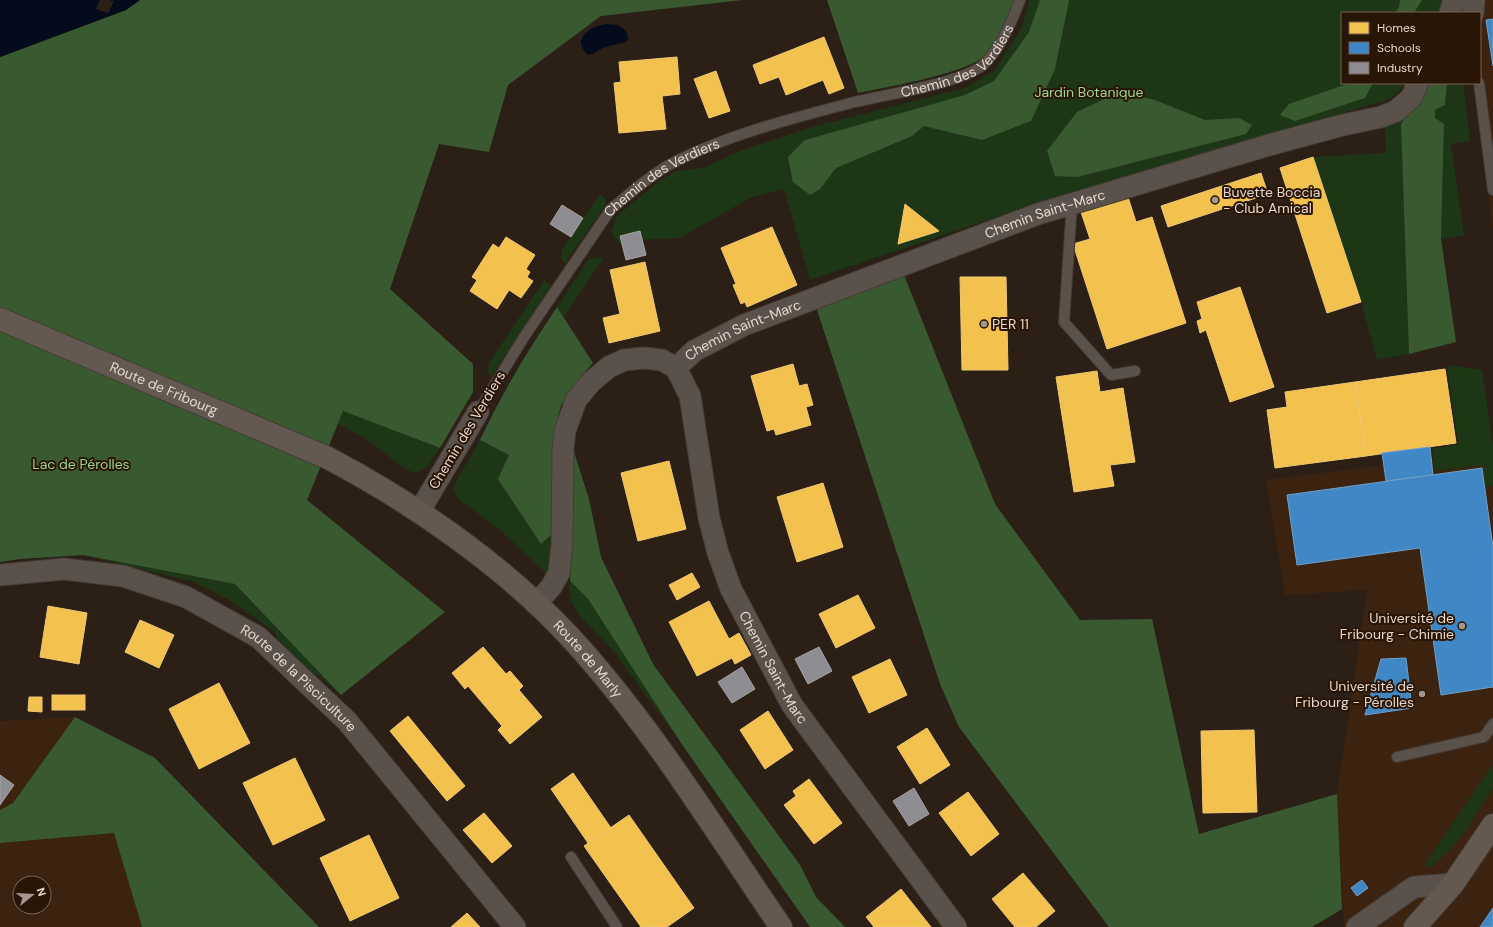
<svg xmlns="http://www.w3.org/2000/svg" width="1493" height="927" viewBox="0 0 1493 927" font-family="'DM Sans',sans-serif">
	<rect width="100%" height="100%" fill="#2b1f16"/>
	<g fill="#3b2310" fill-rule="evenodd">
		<path d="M1466,0h27v231l-17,-148h4v-70z"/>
		<path d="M1493,451v476h-149l-7,-133 30,-204 -82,5 -19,-115z"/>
		<path d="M75,717l-62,86 -13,7v-89z"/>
		<path d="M114,833l28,94h-142v-84zM20,883h24v24h-24z"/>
	</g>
	<g fill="#1d3716">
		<path d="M1030,0h417l-4,13h-101v70h63c-7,13 -19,19 -33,21l-105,33 -202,57 -255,86 -26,-91 -34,9 -70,40 -42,2 -18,3 -9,-11 6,-16 45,-37 14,-8 27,-3 37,-17 76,-25 149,-38 29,-17 27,-42z"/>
		<path d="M1447,83h16l7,58 -19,3 13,91 -23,4 3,-115 -9,-5v-9l10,-5z"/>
		<path d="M1412,108l-11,16 8,230 -32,6 -16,-58 -48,-145 73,-4 -1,-29z"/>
		<path d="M600,194l6,5 -1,7 -40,57 -4,-5 1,-9z"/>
		<path d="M604,257l-40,60 -7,-10 32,-48z"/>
		<path d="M544,280l7,6 -60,91 -3,-5 1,-9z"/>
		<path d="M1447,365l35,5 11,76v40l-7,1 -4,-22 -47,6 -3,-22 26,-5z"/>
		<path d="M343,411l97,37 -13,19 -12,6 -8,-3 -45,-34 -24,-12z"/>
		<path d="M480,440l29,15 32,88 11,-9 -3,42 -49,-46 -43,-32 -3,-9 2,-8z"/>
		<path d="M83,555l152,29 106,111 -23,-20 -11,-2 -29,-25 -2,-15 -47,-33 -35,-18z"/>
		<path d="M570,581l18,18 93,144 -65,-89 -36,-38 -9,-15 -2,-14z"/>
		<path d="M1493,764v24l-29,45 -16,19 -18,15h-3l-1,-4z"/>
	</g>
	<g fill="#395a31">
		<path d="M140,0h603l-142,16 -93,69 -19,67 -50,-8 -49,145 83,75v28l-33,56 -97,-37 -36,89 138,112 -104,83 -106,-111 -152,-29 -63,4 -20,3v-505l126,-47z"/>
		<path d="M827,0h188c-6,17 -18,43 -31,56 -19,18 -98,31 -126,37z"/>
		<path d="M1040,0h29l-14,69 -24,52 -49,19 -58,-14 -12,10 -76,32 -16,21 -10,6 -17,-13 -5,-25 17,-17 160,-45 29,-14 35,-49z"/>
		<path d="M1400,0h22l-8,13h-19l4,-6z"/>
		<path d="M1350,83h23l-8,15 -70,23 -15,-6 9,-11z"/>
		<path d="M1425,83h22l-2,22 -10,5v8l9,6 -3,115 15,103 -47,12 -8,-230z"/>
		<path d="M1119,92l36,8 50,20 34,-2 13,7 -6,9 -169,43 -22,-1 -8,-25 30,-39z"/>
		<path d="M904,275l91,229 85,116 72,-1 47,215 138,-40 5,115 -30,18h-203l-150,-200 -19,-43 -124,-377z"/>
		<path d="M557,307l36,56 -9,10 -23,32 -6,24 -3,105 -11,10 -43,-65 11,-24 -29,-15c22,-47 48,-90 77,-133z"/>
		<path d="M574,452l15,47 12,58 52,107 147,201 16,32 29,30h-35l-129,-184 -93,-144 -18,-18z"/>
		<path d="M75,717l80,41 164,169h-177l-28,-94 -114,10v-33l13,-7z"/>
	</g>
	<g fill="#040b1c">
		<path d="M0,0h100l-4,9 12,4 6,-12 -6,-1h32l-14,10 -126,47z"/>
		<path d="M606,24l12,1 9,7 1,8c-8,6 -17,4 -25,8 -6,3 -8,6 -15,7 -17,-17 1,-28 18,-31z"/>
	</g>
	<g fill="#f2c14e" stroke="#eec874">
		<path d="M824,37l20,51 -15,6 -6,-14 -37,15 -7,-18 -19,7 -7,-19z"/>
		<path d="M677,57l3,37 -18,2 4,33 -47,4 -5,-50 7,-1 -2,-20z"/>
		<path d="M716,71l14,40 -21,7 -15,-39z"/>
		<path d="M1313,157l48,145 -34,11 -47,-145z"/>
		<path d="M1261,173l7,21 -100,33 -7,-21z"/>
		<path d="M1128,197l8,25 16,-5 34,106 -79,26 -34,-105 17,-5 -9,-27z"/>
		<path d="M905,204l34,27 -41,13z"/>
		<path d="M772,227l25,58 -50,22 -2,-5 -4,2 -8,-19 3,-1 -15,-36z"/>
		<path d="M506,237l29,18 -9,14 4,3 -3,5 6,4 -12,17 -12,-8 -12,19 -27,-18 7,-11 -5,-3 21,-33 6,4z"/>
		<path d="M645,262l15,69 -51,12 -6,-25 17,-4 -10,-44z"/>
		<path d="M960,277h46l2,93h-46z"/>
		<path d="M1240,287l34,100 -44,15 -24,-72 -6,3 -3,-12 5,-2 -5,-17z"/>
		<path d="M793,364l6,22 8,-2 6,21 -7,2 5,18 -35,10 -2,-6 -7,2 -16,-55z"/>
		<path d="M1445,369l11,74 -90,13 -11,-74z"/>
		<path d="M1097,371l3,21 23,-4 12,74 -25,3 4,21 -40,6 -18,-115z"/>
		<path d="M1355,382l11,74 -91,12 -8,-58 20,-3 -2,-15z"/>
		<path d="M669,461l17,68 -48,12 -17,-68z"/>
		<path d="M823,483l20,64 -46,15 -20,-65z"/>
		<path d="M692,573l8,14 -23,13 -8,-15z"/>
		<path d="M858,595l17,33 -39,20 -17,-34z"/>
		<path d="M709,601l20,38 10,-6 12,22 -16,9 -3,-6 -35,18 -28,-54z"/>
		<path d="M48,606l39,7 -8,51 -39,-7z"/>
		<path d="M140,620l34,15 -15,33 -34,-16z"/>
		<path d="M483,647l23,27 4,-3 13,15 -4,4 23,27 -32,27 -12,-14 4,-4 -34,-40 -3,3 -13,-16z"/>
		<path d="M890,659l17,36 -38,18 -17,-36z"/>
		<path d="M219,683l31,60 -51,26 -30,-60z"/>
		<rect x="52" y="695" width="33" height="15"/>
		<path d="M29,697h13v15l-14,-1z"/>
		<path d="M768,711l25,39 -28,19 -25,-39z"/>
		<path d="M408,716l57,70 -18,15 -57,-70z"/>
		<path d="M927,728l23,37 -30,19 -23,-37z"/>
		<path d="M1254,730l3,82 -54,1 -2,-82z"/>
		<path d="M295,758l30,62 -52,25 -30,-62z"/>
		<path d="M573,773l38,55 -23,15 -37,-54z"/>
		<path d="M809,779l33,44 -28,21 -30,-39 12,-9 -3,-5z"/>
		<path d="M968,792l31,42 -28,22 -32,-43z"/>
		<path d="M484,813l28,33 -20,17 -29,-33z"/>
		<path d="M629,815l65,93 -27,19h-26l-57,-81z"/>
		<path d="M369,835l30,63 -49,23 -30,-63z"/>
		<path d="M1023,873l32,38 -19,16h-21l-23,-28z"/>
		<path d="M901,889l30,38h-57l-8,-10z"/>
		<path d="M467,913l13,14h-29z"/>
	</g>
	<g fill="#3f88c5" stroke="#71a0c8">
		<path d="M1493,19v47l-7,-46z"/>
		<path d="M1430,447l3,28 -47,6 -4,-28z"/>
		<path d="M1482,468l11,79v140l-52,8 -21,-147 -123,17 -10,-70z"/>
		<path d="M1406,658l6,50 -47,7 16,-56z"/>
		<path d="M1362,880l6,8 -11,8 -6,-8z"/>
		<path d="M1493,908v19h-13z"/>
	</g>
	<g fill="#8d8d92" stroke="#a8a4a4">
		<path d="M562,205l21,13 -12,19 -21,-13z"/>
		<path d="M640,231l6,24 -20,5 -6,-24z"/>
		<path d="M819,647l13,24 -24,13 -13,-25z"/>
		<path d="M742,667l13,22 -23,14 -14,-21z"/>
		<path d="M0,775l14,10 -14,20z"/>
		<path d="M914,788l15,26 -20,12 -16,-25z"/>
	</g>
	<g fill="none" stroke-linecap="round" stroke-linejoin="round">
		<g stroke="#453b34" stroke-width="12">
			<g id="service">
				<path d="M1479,83l14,107"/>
				<path d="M1072,203l-8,119 47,53 24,-4"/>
				<path id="s1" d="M478,412l46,-75 87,-128c17,-14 38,-33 58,-44 52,-28 120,-46 178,-61 29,-8 120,-21 138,-41 15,-15 28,-44 35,-63"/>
				<path d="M1397,757l87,-20 9,-13"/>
				<path d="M571,857l46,70"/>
			</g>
		</g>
		<g stroke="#453b34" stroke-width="23">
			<g id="minor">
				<path d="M1450,13l4,-13"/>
				<path d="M1473,13l1,-13"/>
				<path id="s2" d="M676,368l18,-17 50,-26 294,-111 231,-69 74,-20 38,-8 15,-6 15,-13 7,-15"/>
				<path d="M419,512l59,-100"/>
				<path id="s3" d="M0,575l64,-6 59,7 63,21 72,40 89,84 168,206"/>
				<path id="s4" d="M536,604l15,-17 8,-14 3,-28 1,-96 2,-18 11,-31 15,-18 18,-15 15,-7 19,-2 19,2 14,8 14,28 19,122 9,35 13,36 61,116 164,222"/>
				<path d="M1357,927l57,-40 39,-3"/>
			</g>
		</g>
		<g stroke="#453b34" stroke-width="24">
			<g id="secondary">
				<path id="s5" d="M0,319l328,139c87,46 175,107 242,179 81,88 144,192 211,290"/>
				<path d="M1415,927l38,-43 40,-59"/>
			</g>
		</g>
		<use href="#service" stroke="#5a514b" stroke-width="10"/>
		<use href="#minor" stroke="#5a514b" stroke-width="21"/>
		<use href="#secondary" stroke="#645950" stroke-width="22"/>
	</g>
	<g fill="#a5978e" stroke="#291505" stroke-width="1.5">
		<circle cx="1215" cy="200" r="4"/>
		<circle cx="984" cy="324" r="4"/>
		<circle cx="1462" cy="626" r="4"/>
		<circle cx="1422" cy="694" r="4"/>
	</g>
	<g text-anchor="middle" stroke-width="4" stroke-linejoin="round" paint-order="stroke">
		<g font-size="14" fill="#e6d8ce" stroke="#291505">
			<text dy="5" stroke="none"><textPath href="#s1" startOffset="627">Chemin des Verdiers</textPath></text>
			<text dy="5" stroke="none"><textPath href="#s1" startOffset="303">Chemin des Verdiers</textPath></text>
			<text dy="5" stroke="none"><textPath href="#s2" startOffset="402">Chemin Saint-Marc</textPath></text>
			<text dy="5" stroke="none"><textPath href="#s2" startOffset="78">Chemin Saint-Marc</textPath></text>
			<text dy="5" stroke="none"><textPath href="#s5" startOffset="178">Route de Fribourg</textPath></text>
			<text transform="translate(467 430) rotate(-59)" y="5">Chemin des Verdiers</text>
			<text dy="5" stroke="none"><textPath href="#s5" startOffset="687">Route de Marly</textPath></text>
			<text dy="5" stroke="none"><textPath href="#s4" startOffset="650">Chemin Saint-Marc</textPath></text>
			<text dy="5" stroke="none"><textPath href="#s3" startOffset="330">Route de la Pisciculture</textPath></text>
		</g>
		<g font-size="14" fill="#99d690" stroke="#291505">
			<text x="1089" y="97">Jardin Botanique</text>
			<text x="81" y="469">Lac de Pérolles</text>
		</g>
		<g font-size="14" fill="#e6d8ce" stroke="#291505" text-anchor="start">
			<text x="1223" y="197">Buvette Boccia<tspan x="1223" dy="16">- Club Amical</tspan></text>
			<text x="992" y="329">PER 11</text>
			<text x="1454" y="623" text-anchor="end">Université de<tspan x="1454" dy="16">Fribourg - Chimie</tspan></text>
			<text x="1414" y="691" text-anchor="end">Université de<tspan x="1414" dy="16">Fribourg - Pérolles</tspan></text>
		</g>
	</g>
	<rect x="1341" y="12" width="140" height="72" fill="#291505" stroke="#756355"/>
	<rect x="1349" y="22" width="20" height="12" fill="#f2c14e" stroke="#756355"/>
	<text x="1377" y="32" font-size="12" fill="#e6d8ce">Homes</text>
	<rect x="1349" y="42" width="20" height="12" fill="#3f88c5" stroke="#756355"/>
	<text x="1377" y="52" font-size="12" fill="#e6d8ce">Schools</text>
	<rect x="1349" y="62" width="20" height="12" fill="#8d8d92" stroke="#756355"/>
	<text x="1377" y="72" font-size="12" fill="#e6d8ce">Industry</text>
	<g transform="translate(32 895) rotate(72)"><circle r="19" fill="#291505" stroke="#756355"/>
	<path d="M0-3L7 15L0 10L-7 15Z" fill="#a5978e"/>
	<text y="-6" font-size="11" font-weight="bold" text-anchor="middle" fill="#e6d8ce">N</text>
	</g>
</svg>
